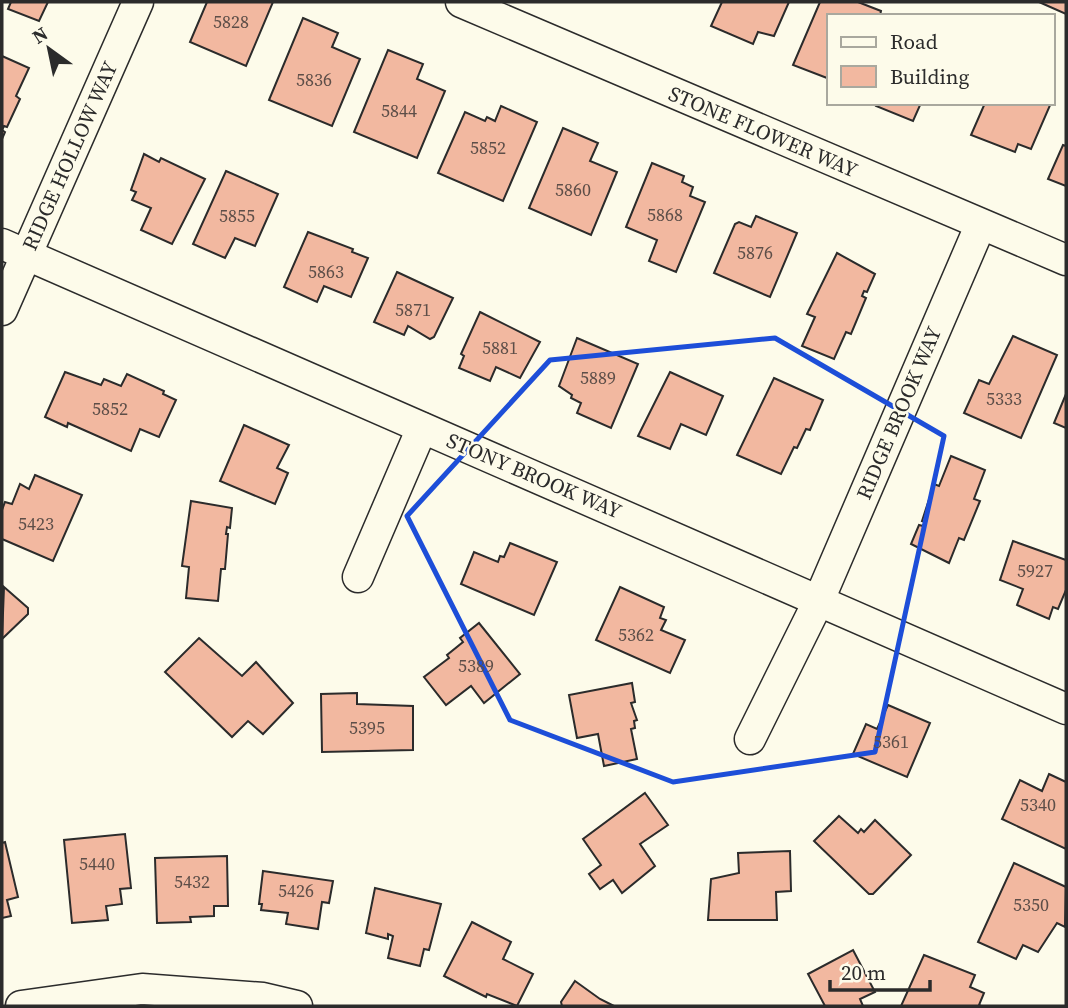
<svg xmlns="http://www.w3.org/2000/svg" width="1068" height="1008" viewBox="0 0 1068 1008" font-family="'Source Serif 4',serif">
	<rect width="100%" height="100%" fill="#fdfbea"/>
	<g fill="#f2b8a0" stroke="#2b2b2b" stroke-width="2">
		<path d="M11,2h37l-9,19 -31,-12z"/>
		<path d="M207,2h66l-27,64 -56,-24z"/>
		<path d="M722,2h67l-15,34 -16,-4 -5,12 -42,-18z"/>
		<path d="M820,2h38l23,9 -1,5h-52l-1,62 -34,-13z"/>
		<path d="M1039,2h27v12z"/>
		<path d="M303,18l35,15 -6,14 28,12 -28,67 -63,-26z"/>
		<path d="M388,50l35,14 -6,15 28,12 -28,67 -63,-26z"/>
		<path d="M2,56l27,12 -13,28 4,3 -13,28 -3,-1 -2,4 3,2 -3,7z"/>
		<path d="M877,103h44l-8,18 -37,-15z"/>
		<path d="M985,103h66l-20,46 -13,-5 -3,8 -44,-17z"/>
		<path d="M501,106l36,16 -34,79 -65,-28 27,-61 20,9 2,-4 8,4z"/>
		<path d="M563,128l35,15 -8,18 27,11 -26,63 -62,-27z"/>
		<path d="M1063,145l3,1v40l-18,-7z"/>
		<path d="M144,154l15,8 2,-4 44,21 -33,65 -31,-14 10,-22 -19,-8 4,-8 -5,-2z"/>
		<path d="M652,163l32,13 -2,6 11,5 -3,9 15,6 -29,70 -27,-11 8,-21 -31,-13z"/>
		<path d="M226,171l52,23 -23,52 -20,-8 -10,20 -32,-14z"/>
		<path d="M756,216l41,17 -27,64 -56,-24 21,-49 4,-2 12,5z"/>
		<path d="M308,232l45,17 -1,3 16,6 -17,39 -27,-11 -7,16 -33,-15z"/>
		<path d="M837,253l38,21 -8,18 -3,-1 -2,5 4,2 -15,36 -5,-2 -12,27 -32,-13 13,-29 -8,-3z"/>
		<path d="M397,272l56,26 -19,39 -4,2 -22,-13 -4,9 -30,-13z"/>
		<path d="M480,312l60,30 -20,36 -24,-11 -6,14 -31,-13 5,-12 -3,-2z"/>
		<path d="M1013,336l44,19 -36,83 -57,-25 15,-33 10,4z"/>
		<path d="M577,338l61,26 -27,64 -34,-15 4,-10 -10,-5 1,-3 -13,-9z"/>
		<path d="M65,372l36,13 3,-6 17,7 6,-12 37,17 -1,3 13,6 -17,37 -19,-8 -9,22 -63,-28 -1,4 -22,-10z"/>
		<path d="M670,372l53,24 -17,39 -25,-11 -11,25 -32,-13z"/>
		<path d="M774,378l49,22 -13,30 -4,-1 -9,19 -3,-1 -13,27 -44,-19z"/>
		<path d="M1066,394v34l-12,-5z"/>
		<path d="M244,425l45,20 -12,23 11,5 -13,31 -55,-23z"/>
		<path d="M951,456l34,14 -11,29 6,2 -16,39 -5,-2 -10,25 -38,-19 8,-19 4,1 2,-4 -3,-1 12,-37 5,2z"/>
		<path d="M35,475l47,20 -29,66 -51,-22v-29l3,-8 7,2 8,-20 9,5z"/>
		<path d="M191,501l41,7 -2,20 -3,-1 -1,7h2l-3,35h-4l-3,32 -32,-3 3,-31 -7,-1z"/>
		<path d="M1013,541l53,19v30l-8,19 -5,-2 -4,12 -32,-14 6,-16 -23,-9z"/>
		<path d="M510,543l47,19 -23,53 -73,-31 13,-32 24,10 2,-6 4,1z"/>
		<path d="M4,587l24,21v6l-26,25z"/>
		<path d="M620,587l44,20 -4,11 6,2 -5,10 24,10 -15,33 -74,-33z"/>
		<path d="M479,623l41,51 -36,29 -13,-17 -25,19 -22,-28 25,-19 -2,-3 16,-13 -3,-4z"/>
		<path d="M199,638l43,38 14,-14 37,41 -30,31 -15,-13 -16,16 -67,-65z"/>
		<path d="M632,683l3,19 -4,1 6,17 -3,1 1,7 -4,1 6,30 -33,7 -6,-32 -21,4 -8,-43z"/>
		<path d="M357,693v11l56,2v44l-91,2 -1,-58z"/>
		<path d="M888,705l42,18 -23,54 -54,-23 13,-30 11,5z"/>
		<path d="M1049,774l17,8v67l-64,-30 18,-39 22,11z"/>
		<path d="M645,793l23,32 -28,19 15,22 -33,27 -9,-13 -13,9 -11,-15 12,-9 -18,-26z"/>
		<path d="M839,816l19,17 3,-4 3,3 11,-12 36,35 -38,39h-4l-55,-53z"/>
		<path d="M125,834l6,54 -11,1 2,15 -16,2 2,14 -36,3 -8,-83z"/>
		<path d="M5,842l13,55 -11,3 4,16 -9,2v-75z"/>
		<path d="M790,851l1,40 -15,1 1,28h-69l3,-41 28,-6 -1,-20z"/>
		<path d="M227,856l1,50h-14v10l-24,1 1,5 -34,1 -2,-65z"/>
		<path d="M1014,863l52,24 -1,40 -8,-4 -19,29 -15,-7 -7,14 -38,-17z"/>
		<path d="M263,871l70,10 -4,22 -7,-1 -4,27 -32,-5 2,-11 -27,-3 1,-6h-3z"/>
		<path d="M375,888l66,16 -12,46 -5,-1 -4,17 -32,-8 5,-22 -5,-2v5l-22,-6z"/>
		<path d="M472,922l39,20 -8,17 30,15 -16,32 -30,-12 -1,3 -42,-21z"/>
		<path d="M853,950l22,42 -15,7 3,7h-38l-17,-32z"/>
		<path d="M924,955l51,20 -5,12 14,6 -5,12 2,1h-80z"/>
		<path d="M575,981l25,18 14,7h-52l-1,-4z"/>
	</g>
	<g fill="none" stroke-linecap="round" stroke-linejoin="round">
		<g stroke="#2b2b2b" stroke-width="33">
			<g id="minor">
				<path d="M461,2l605,258"/>
				<path d="M2,244l1064,465"/>
				<path d="M2,310l136,-308"/>
				<path d="M358,577l64,-149"/>
				<path d="M750,739l69,-139 161,-374"/>
				<path d="M21,1006l121,-17 121,9 34,8"/>
			</g>
		</g>
		<use href="#minor" stroke="#fdfbea" stroke-width="30"/>
	</g>
	<path fill="none" stroke="#1d4ed8" stroke-width="5" stroke-linejoin="round" d="M775,338l169,98 -69,316 -202,30 -163,-62 -103,-204 143,-156z"/>
	<g text-anchor="middle" stroke-width="5" stroke-linejoin="round" paint-order="stroke">
		<g font-size="18" fill="#5d4e48">
			<text x="231" y="28">5828</text>
			<text x="314" y="86">5836</text>
			<text x="399" y="117">5844</text>
			<text x="488" y="154">5852</text>
			<text x="573" y="196">5860</text>
			<text x="665" y="221">5868</text>
			<text x="237" y="222">5855</text>
			<text x="755" y="259">5876</text>
			<text x="326" y="278">5863</text>
			<text x="413" y="316">5871</text>
			<text x="500" y="354">5881</text>
			<text x="598" y="384">5889</text>
			<text x="1004" y="405">5333</text>
			<text x="110" y="415">5852</text>
			<text x="36" y="530">5423</text>
			<text x="1035" y="577">5927</text>
			<text x="636" y="641">5362</text>
			<text x="476" y="672">5389</text>
			<text x="367" y="734">5395</text>
			<text x="891" y="748">5361</text>
			<text x="1038" y="811">5340</text>
			<text x="97" y="870">5440</text>
			<text x="192" y="888">5432</text>
			<text x="296" y="897">5426</text>
			<text x="1031" y="911">5350</text>
		</g>
		<g font-size="21" fill="#2b2b2b" stroke="#fdfbea">
			<text transform="translate(763 132) rotate(23)" y="7">STONE FLOWER WAY</text>
			<text transform="translate(70 156) rotate(-66)" y="7">RIDGE HOLLOW WAY</text>
			<text transform="translate(899 413) rotate(-67)" y="7">RIDGE BROOK WAY</text>
			<text transform="translate(534 476) rotate(23)" y="7">STONY BROOK WAY</text>
		</g>
	</g>
	<rect width="1068" height="1008" fill="none" stroke="#2b2b2b" stroke-width="7"/>
	<rect x="827" y="14" width="228" height="91" fill="#fdfbea" stroke="#a9a89e" stroke-width="2"/>
	<rect x="841" y="37" width="35" height="10" fill="#fdfbea" stroke="#a9a89e" stroke-width="2"/>
	<text x="890" y="49" font-size="21" fill="#2b2b2b">Road</text>
	<rect x="841" y="66" width="35" height="21" fill="#f2b8a0" stroke="#a9a89e" stroke-width="2"/>
	<text x="890" y="84" font-size="21" fill="#2b2b2b">Building</text>
	<g transform="translate(49 49) rotate(327)" stroke="#fdfbea" stroke-width="5" paint-order="stroke">
	<path d="M0-5L12 26L0 18L-12 26Z" fill="#2b2b2b"/>
	<text y="-10" font-size="19" font-weight="bold" text-anchor="middle" fill="#2b2b2b">N</text>
	</g>
	<path d="M830 980v10h100v-10" fill="none" stroke="#2b2b2b" stroke-width="3.5"/>
	<text x="841" y="980" font-size="21" fill="#2b2b2b" stroke="#fdfbea" stroke-width="5" paint-order="stroke">20 m</text>
</svg>
